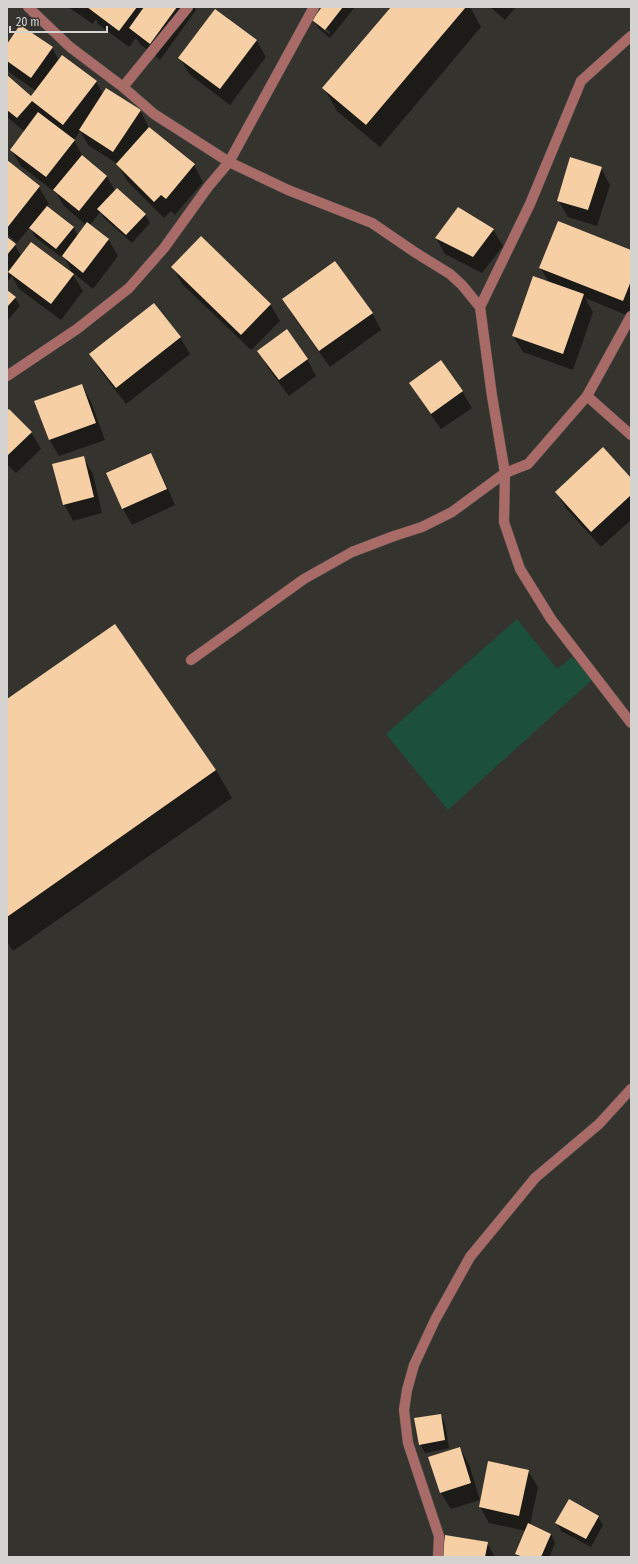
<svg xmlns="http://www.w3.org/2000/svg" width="638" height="1564" viewBox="0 0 638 1564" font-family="'Fira Sans Condensed',sans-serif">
	<rect width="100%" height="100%" fill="#35332e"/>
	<path fill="#1c503a" d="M517,619l40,50 15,-12 21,22 -145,131 -62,-76z"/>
	<g fill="#0007" fill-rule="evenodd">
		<path d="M68,7h127l1,3 -36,50 -20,-16 -4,-6 -7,9 -31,-23 -2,-5 -3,5z"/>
		<path d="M324,7h31l-25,31 -12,-10 -4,-8zM319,24l11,8 -1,2 -10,-8z"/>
		<path d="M392,7h78l11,20 -101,120 -43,-36 -13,-23z"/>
		<path d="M490,7h26l-11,13z"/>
		<path d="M216,10l41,31 9,16 -36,48 -41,-31 -9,-16z"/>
		<path d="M7,45l45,3 7,13 37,21 7,12 37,16 9,18 45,37 9,17 -28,33 -4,-4 -7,7 -37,-37 -9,-17 -29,-18 -9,-15 -6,9 9,17 24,20 8,14 30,23 5,9 -18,20 -29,-26 -3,-5 -10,13 18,14 10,17 -25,33 -21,-17 -9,-17 -2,2 -26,-20 -5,-10 -13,16 -10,-9v-73l32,26 10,17 -3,3 28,21 4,8 8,-11 -22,-19 -8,-13 -35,-27 -10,-16 14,-18 -18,-15v-40l24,20 5,-6 -27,-19 -2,-4z"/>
		<path d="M601,168l9,17 -13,41 -29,-9 -10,-17z"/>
		<path d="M493,230l10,16 -21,27 -37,-19 -9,-16z"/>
		<path d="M7,238l8,7 6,11 52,19 10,16 -22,29 -42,-31 -7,-13 -5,6z"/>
		<path d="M631,251v66l-46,-19 8,14 -20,58 -50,-18 -10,-16 37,-52 -10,-17z"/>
		<path d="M173,267l97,37 10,17 -29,29 -69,-66z"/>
		<path d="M7,291l8,7 5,8 -13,15z"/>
		<path d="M283,299l89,14 9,17 -51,37 -37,-51z"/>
		<path d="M180,337l10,17 -64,50 -26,-34 -10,-16z"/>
		<path d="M259,351l48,8 9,17 -27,20 -21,-28z"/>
		<path d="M410,383l52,8 10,17 -31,21 -21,-30z"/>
		<path d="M82,385l9,17 14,38 -46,16 -10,-17z"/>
		<path d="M7,412l24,20 10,17 -25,24 -9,-9z"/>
		<path d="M150,455l10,16 15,34 -43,20 -9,-16z"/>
		<path d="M83,457l10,17 9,39 -29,8 -9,-17z"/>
		<path d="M631,479v41l-30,27 -35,-39 -10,-16z"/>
		<path d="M115,625l101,145 16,28 -219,153 -6,-9v-241z"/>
		<path d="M440,1415l5,8 4,25 -24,5 -5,-9z"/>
		<path d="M460,1448l9,16 11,36 -29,9 -10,-16 -11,-35z"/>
		<path d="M528,1471l10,16 -8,38 21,9 4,9 -6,14h-31l-2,-3 10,-23 -37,-8 -9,-16z"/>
		<path d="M598,1517l5,8 -12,22 -30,-16 -4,-8z"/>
		<path d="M487,1543l8,14h-52z"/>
	</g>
	<g fill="#f6cfa4">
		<path d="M87,7h50l-18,24z"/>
		<path d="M144,7h33l-27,37 -21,-16z"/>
		<path d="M322,7h21l-18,23 -13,-10z"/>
		<path d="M391,7h75l-100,118 -44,-37z"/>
		<path d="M215,9l42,31 -37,49 -42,-31z"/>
		<path d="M20,25l33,22 -22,31 -24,-17v-17z"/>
		<path d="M62,55l35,26 -34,44 -31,-24 -15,17 -10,-8v-35l24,21z"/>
		<path d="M106,88l35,22 -28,42 -34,-22z"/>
		<path d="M38,112l37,28 -29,37 -36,-27z"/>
		<path d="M149,127l46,37 -29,35 -5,-4 -7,7 -38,-38z"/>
		<path d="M82,155l25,21 -28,35 -26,-21z"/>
		<path d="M570,157l32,10 -14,43 -31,-9z"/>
		<path d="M7,160l33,26 -33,42z"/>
		<path d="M117,188l29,26 -20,21 -29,-26z"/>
		<path d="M47,206l27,21 -18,22 -27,-21z"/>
		<path d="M458,207l36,22 -21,28 -38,-19z"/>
		<path d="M558,221l73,29v31l-8,20 -84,-33z"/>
		<path d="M87,222l22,17 -26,34 -21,-17z"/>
		<path d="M201,236l70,68 -30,31 -70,-68z"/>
		<path d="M7,237l9,7 -9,11z"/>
		<path d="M31,242l43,32 -23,30 -43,-32z"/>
		<path d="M335,261l38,52 -54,38 -37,-52z"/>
		<path d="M533,276l51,18 -21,60 -51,-18z"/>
		<path d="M7,290l9,7 -9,10z"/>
		<path d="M154,303l27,34 -65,51 -27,-34z"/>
		<path d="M287,329l21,30 -29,21 -22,-29z"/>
		<path d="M441,360l22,31 -32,23 -22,-31z"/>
		<path d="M82,384l14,39 -47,17 -15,-39z"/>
		<path d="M9,409l23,23 -25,24v-45z"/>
		<path d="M603,447l28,31v17l-40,37 -36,-40z"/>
		<path d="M151,453l16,36 -45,20 -16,-36z"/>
		<path d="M84,456l10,41 -31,8 -11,-41z"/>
		<path d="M115,624l101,146 -209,147v-218z"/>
		<path d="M441,1414l4,26 -26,5 -5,-27z"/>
		<path d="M460,1447l11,36 -31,10 -12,-36z"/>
		<path d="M488,1461l41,9 -10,46 -40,-9z"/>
		<path d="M569,1499l30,17 -13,23 -31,-16z"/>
		<path d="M528,1523l23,11 -10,23h-18l-8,-3z"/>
		<path d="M445,1535l43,7 -3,15h-43z"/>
	</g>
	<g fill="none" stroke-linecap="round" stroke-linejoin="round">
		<g stroke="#52504b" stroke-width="11">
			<g id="minor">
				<path d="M28,7l42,40 53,40 31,27 75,48 59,28 84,33 44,30 34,21 12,11 18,22 12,89 13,77 -1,49 16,47 31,50 80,104"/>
				<path d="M123,87l65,-80"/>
				<path d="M480,307l50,-103 51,-123 50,-45"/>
				<path d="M7,376l70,-47 52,-41 35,-40 44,-61 21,-25 85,-155"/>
				<path d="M587,396l44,39"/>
				<path d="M191,660l113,-81 48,-27 42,-16 28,-9 30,-15 53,-39 23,-9 59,-68 44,-80"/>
				<path d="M438,1557l1,-21 -31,-93 -4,-33 3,-20 7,-25 21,-45 35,-63 65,-79 64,-54 32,-35"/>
			</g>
		</g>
		<use href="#minor" stroke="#a96b67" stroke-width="10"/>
	</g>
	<rect width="638" height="1564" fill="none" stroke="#d4d3cf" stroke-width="16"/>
	<path d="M10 26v6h97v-6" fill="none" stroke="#d4d3cf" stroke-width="2"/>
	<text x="16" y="26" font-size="12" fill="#d4d3cf" stroke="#35332e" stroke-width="3" paint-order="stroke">20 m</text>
</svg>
